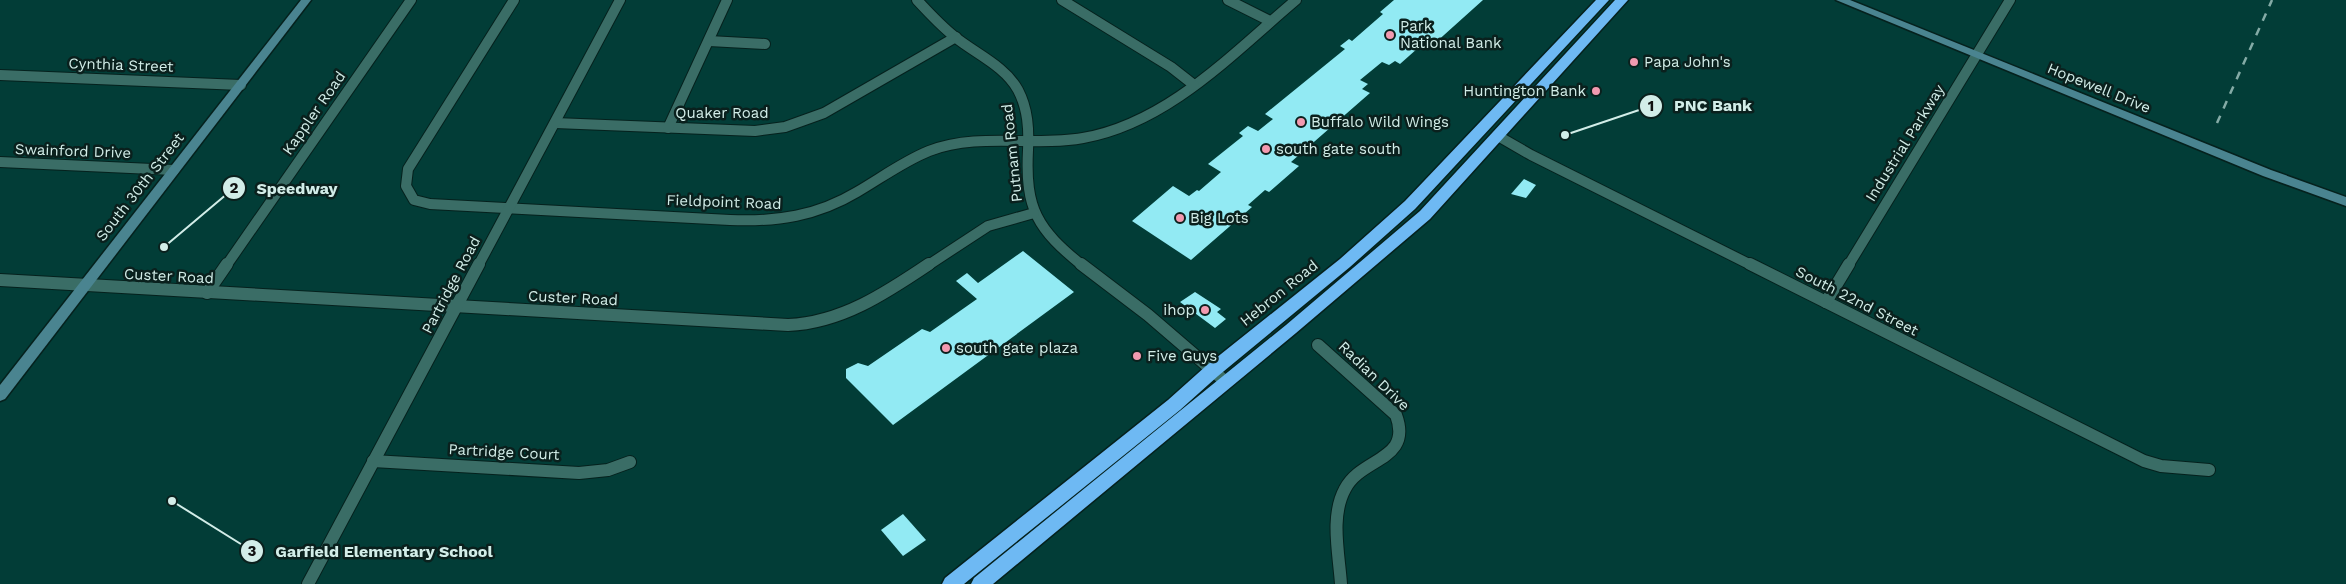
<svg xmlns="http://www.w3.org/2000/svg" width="2346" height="584" viewBox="0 0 2346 584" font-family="'Work Sans',sans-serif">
	<rect width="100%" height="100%" fill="#023d37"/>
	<g fill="#92eaf3">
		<path d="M1394,0h89l-49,44 -7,-4 -27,24 -5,-3 -6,4 -7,-3 -22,18 8,4 -6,5 8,4 -79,69 8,4 -30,26 -4,-2 -17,15 4,2 -61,53 -59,-39 41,-35 16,10 8,-6 2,1 22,-19 -13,-8 35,-28 -4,-3 9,-7 10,5 15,-12 -8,-5 80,-65 -5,-3 9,-7 3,2 31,-27 -3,-2z"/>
		<path d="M1524,179l12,6 -10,13 -15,-4z"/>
		<path d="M1023,251l51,41 -181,133 -47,-47v-9l12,-6 10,3 54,-37 8,3 47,-33 -21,-18 11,-8 11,10z"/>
		<path d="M1195,292l26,17 -4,3 9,7 -11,9 -35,-26z"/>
		<path d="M903,514l23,26 -23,16 -22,-26z"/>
	</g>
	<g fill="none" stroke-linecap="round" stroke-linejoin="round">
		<g stroke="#05211d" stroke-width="12">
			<g id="street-far1">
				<path d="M514,0l-106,169 -2,17 8,14 16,4 300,16c47,2 87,-4 127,-28 24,-14 47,-31 72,-41 50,-19 103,-4 154,-13 85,-15 150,-85 213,-138"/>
				<path d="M917,0c12,13 24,26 38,37 21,17 50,29 63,53 10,19 11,39 10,60 -3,59 9,79 55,116"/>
				<path d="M1062,0l109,67 23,18"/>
				<path d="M1228,0l42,21"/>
				<path d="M709,41l56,3"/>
				<path d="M0,75l241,10"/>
				<path d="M555,123l200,8 30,-4 39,-14 132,-76"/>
				<path d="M668,128l59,-128"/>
				<path d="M1498,136l33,19 222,111"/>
				<path d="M0,162l174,8"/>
				<path d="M226,266l185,-266"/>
				<path d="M478,266l142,-266"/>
				<path d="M927,266l61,-40 46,-13"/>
				<path d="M1848,266l162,-266"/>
			</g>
		</g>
		<g stroke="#05211d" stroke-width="14">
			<g id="street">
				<path d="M1081,264l67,51 78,67"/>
				<path d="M1750,264l394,197 17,5 48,4"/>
				<path d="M0,280l788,45c53,-2 98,-32 141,-61"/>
				<path d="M207,293l20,-29"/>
				<path d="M1826,302l23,-38"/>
				<path d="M1318,345l78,70c17,46 -35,42 -51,74 -15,27 -6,65 -4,95"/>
				<path d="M373,461l206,12 29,-3 22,-8"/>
				<path d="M308,584l171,-320"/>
			</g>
		</g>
		<g stroke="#05211d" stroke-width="3">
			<g id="secondary">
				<path d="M301,0h10l-306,399 -5,2v-16z"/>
				<path d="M1836,0h14l421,170 75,27v9l-83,-30z"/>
			</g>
		</g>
		<g stroke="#05211d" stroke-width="3">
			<g id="highway">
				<path d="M1596,0h13l-194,209 -65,58 -132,109 -38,34 -216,174h-22l3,-6 223,-178 38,-34 134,-107 65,-58z"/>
				<path d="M1615,0h13l-198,219 -134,114 -303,251h-22l3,-6 312,-253 134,-114z"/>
			</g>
		</g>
		<use href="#street-far1" stroke="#3a6d66" stroke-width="10"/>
		<use href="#street" stroke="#3a6d66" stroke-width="12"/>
		<use href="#secondary" fill="#4a8490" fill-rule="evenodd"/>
		<use href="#highway" fill="#6eb9f3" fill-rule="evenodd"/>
		<path stroke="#84aba6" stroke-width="2.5" stroke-dasharray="8 8" stroke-linecap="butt" d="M2217,123l55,-123"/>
	</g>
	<g fill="#f29ab0" stroke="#0a201d" stroke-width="2">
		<circle cx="1390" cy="35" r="5"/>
		<circle cx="1634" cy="62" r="5"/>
		<circle cx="1596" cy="91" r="5"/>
		<circle cx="1301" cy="122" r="5"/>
		<circle cx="1266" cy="149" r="5"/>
		<circle cx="1180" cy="218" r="5"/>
		<circle cx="1205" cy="310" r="5"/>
		<circle cx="946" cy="348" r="5"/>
		<circle cx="1137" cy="356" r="5"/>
	</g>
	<g text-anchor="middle" stroke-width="5" stroke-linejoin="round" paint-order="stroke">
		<g font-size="15" fill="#d2ede8" stroke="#0a201d" text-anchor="start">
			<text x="1400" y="31">Park<tspan x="1400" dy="17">National Bank</tspan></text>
			<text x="1644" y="67">Papa John's</text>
			<text x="1586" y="96" text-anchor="end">Huntington Bank</text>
			<text x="1311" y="127">Buffalo Wild Wings</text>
			<text x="1276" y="154">south gate south</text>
			<text x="1190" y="223">Big Lots</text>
			<text x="1195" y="315" text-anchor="end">ihop</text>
			<text x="956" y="353">south gate plaza</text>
			<text x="1147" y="361">Five Guys</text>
		</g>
		<g font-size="15" fill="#d2ede8" stroke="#0a201d">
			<text transform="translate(121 65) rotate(2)" y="5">Cynthia Street</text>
			<text transform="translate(2099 88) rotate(22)" y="5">Hopewell Drive</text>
			<text transform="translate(314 113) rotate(-55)" y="5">Kappler Road</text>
			<text x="722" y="118">Quaker Road</text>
			<text transform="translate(1905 143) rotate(-58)" y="5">Industrial Parkway</text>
			<text transform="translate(73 151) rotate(2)" y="5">Swainford Drive</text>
			<text transform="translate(1012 153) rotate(-96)" y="5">Putnam Road</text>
			<text transform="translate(140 187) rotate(-52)" y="5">South 30th Street</text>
			<text transform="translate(724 202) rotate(2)" y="5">Fieldpoint Road</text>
			<text transform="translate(169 276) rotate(3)" y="5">Custer Road</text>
			<text transform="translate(451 285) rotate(-62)" y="5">Partridge Road</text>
			<text transform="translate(1279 293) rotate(-39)" y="5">Hebron Road</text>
			<text transform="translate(573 298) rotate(3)" y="5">Custer Road</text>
			<text transform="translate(1857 301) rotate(27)" y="5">South 22nd Street</text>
			<text transform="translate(1374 376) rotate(44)" y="5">Radian Drive</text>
			<text transform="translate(504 452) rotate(3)" y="5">Partridge Court</text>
		</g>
	</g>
	<path fill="none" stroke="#d2ede8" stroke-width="2" d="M1565 135L1651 106M164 247L234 188M172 501L252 551"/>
	<g fill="#d2ede8" stroke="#0a201d" stroke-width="2">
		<circle cx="1565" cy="135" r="5"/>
		<circle cx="164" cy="247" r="5"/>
		<circle cx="172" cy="501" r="5"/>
		<circle cx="1651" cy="106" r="12"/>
		<circle cx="234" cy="188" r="12"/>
		<circle cx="252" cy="551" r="12"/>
	</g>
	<g font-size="15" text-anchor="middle" font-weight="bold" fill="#111">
		<text x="1651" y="111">1</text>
		<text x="234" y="193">2</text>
		<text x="252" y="556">3</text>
	</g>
	<g font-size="16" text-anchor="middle" font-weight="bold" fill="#d2ede8" stroke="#0a201d" stroke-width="5" stroke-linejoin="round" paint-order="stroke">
		<text x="1713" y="111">PNC Bank</text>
		<text x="297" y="194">Speedway</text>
		<text x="384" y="557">Garfield Elementary School</text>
	</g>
</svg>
